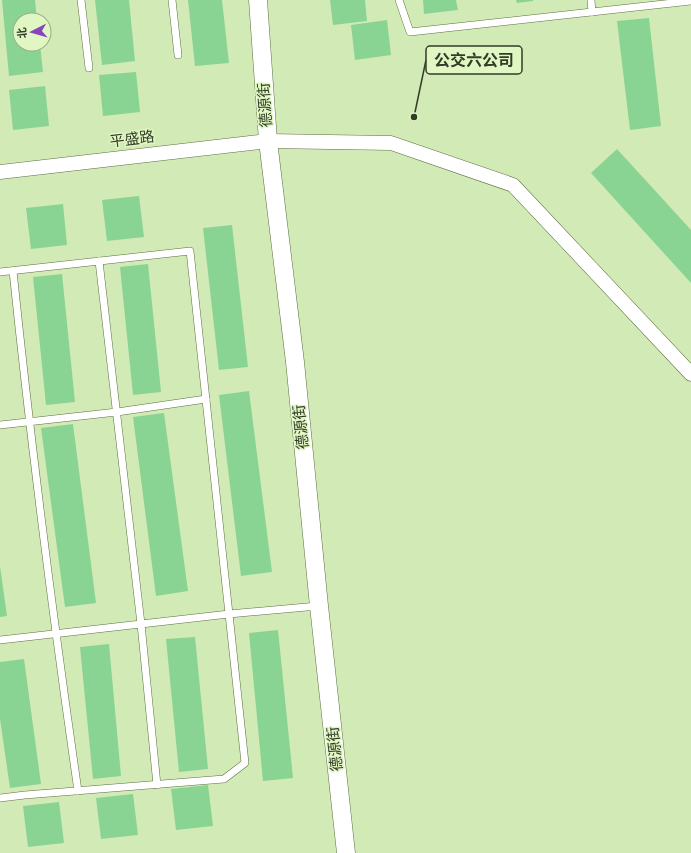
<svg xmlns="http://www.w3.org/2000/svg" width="691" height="853" viewBox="0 0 691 853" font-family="'Sofia Sans Condensed','Noto Sans SC',sans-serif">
	<rect width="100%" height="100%" fill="#d2eab6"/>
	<g fill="#8ad493">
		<path d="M2,0h33l2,20h-17v24h20l3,28 -34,4z"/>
		<path d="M95,0h34l6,61 -33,4z"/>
		<path d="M188,0h34l7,63 -34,3z"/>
		<path d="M330,0h35l2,21 -34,4z"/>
		<path d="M423,0h33l2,10 -34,4z"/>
		<path d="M516,0h17v1l-16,2z"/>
		<path d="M649,18l12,108 -31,4 -13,-109z"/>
		<path d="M387,20l4,35 -36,5 -4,-35z"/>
		<path d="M136,72l4,40 -37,4 -4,-41z"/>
		<path d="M45,86l4,40 -36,4 -4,-40z"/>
		<path d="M617,149l74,81v53l-100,-110z"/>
		<path d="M139,196l5,41 -37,4 -5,-41z"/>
		<path d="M63,204l4,41 -36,4 -5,-41z"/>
		<path d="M232,225l16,142 -29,3 -16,-142z"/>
		<path d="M148,264l13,128 -28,3 -13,-128z"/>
		<path d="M62,274l13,128 -29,3 -13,-128z"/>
		<path d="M249,391l23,181 -31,4 -22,-181z"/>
		<path d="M164,413l24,178 -32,5 -23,-179z"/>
		<path d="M73,424l23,179 -31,4 -24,-179z"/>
		<path d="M0,566l7,50 -7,1z"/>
		<path d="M278,630l15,148 -30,3 -14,-148z"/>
		<path d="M195,637l13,132 -29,3 -13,-133z"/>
		<path d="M109,644l12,132 -28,3 -13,-132z"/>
		<path d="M24,659l17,125 -31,4 -10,-69v-57z"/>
		<path d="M208,785l5,41 -37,4 -5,-41z"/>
		<path d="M133,794l5,41 -37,4 -5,-41z"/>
		<path d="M59,802l5,41 -36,4 -5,-41z"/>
	</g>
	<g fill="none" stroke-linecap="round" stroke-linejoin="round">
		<g stroke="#5c7042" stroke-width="8">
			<g id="service">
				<path d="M81,0l8,68"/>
				<path d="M172,0l6,55"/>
				<path d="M399,0l11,32 281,-31"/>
				<path d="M591,0l1,12"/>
				<path d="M99,261l42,363 16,161"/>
				<path d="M13,271c18,174 40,347 65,520"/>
				<path d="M0,272l190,-21 55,512 -21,16 -199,16 -25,3"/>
				<path d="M0,425l117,-13 89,-13"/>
				<path d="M0,640l229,-26 89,-8"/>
			</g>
		</g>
		<g stroke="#5c7042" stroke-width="15">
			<path id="minor" d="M0,172l268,-31 123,2 122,42 178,189"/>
		</g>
		<g stroke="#5c7042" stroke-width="19">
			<path id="tertiary" d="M258,0l10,141 27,221 24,244 27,247"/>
		</g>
		<use href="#service" stroke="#fff" stroke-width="7"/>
		<use href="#minor" stroke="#fff" stroke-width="14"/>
		<use href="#tertiary" stroke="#fff" stroke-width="18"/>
	</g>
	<g text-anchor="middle" stroke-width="3" stroke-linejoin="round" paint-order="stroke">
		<g font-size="15" fill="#333c28" stroke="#e0f7c3">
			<text transform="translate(265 105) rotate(-94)" y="5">德源街</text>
			<text transform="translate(132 139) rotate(-7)" y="5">平盛路</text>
			<text transform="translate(301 427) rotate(-96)" y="5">德源街</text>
			<text transform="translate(335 749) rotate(-96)" y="5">德源街</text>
		</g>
	</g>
	<path fill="none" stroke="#333c28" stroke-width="1.5" d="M414 117L426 60"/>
	<circle fill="#333c28" stroke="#e0f7c3" stroke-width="1.5" cx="414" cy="117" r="4"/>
	<rect fill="#e0f7c3" stroke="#333c28" stroke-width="1.5" x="426" y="46" width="96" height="28" rx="4"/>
	<g font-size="16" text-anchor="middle" font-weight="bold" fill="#333c28">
		<text x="474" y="66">公交六公司</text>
	</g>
	<g transform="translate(32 32) rotate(264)"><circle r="19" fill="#e0f7c3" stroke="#9bac85"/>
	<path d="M0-3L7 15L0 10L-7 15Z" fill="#8846ba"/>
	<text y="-6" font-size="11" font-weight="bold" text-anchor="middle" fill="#333c28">北</text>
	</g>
</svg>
